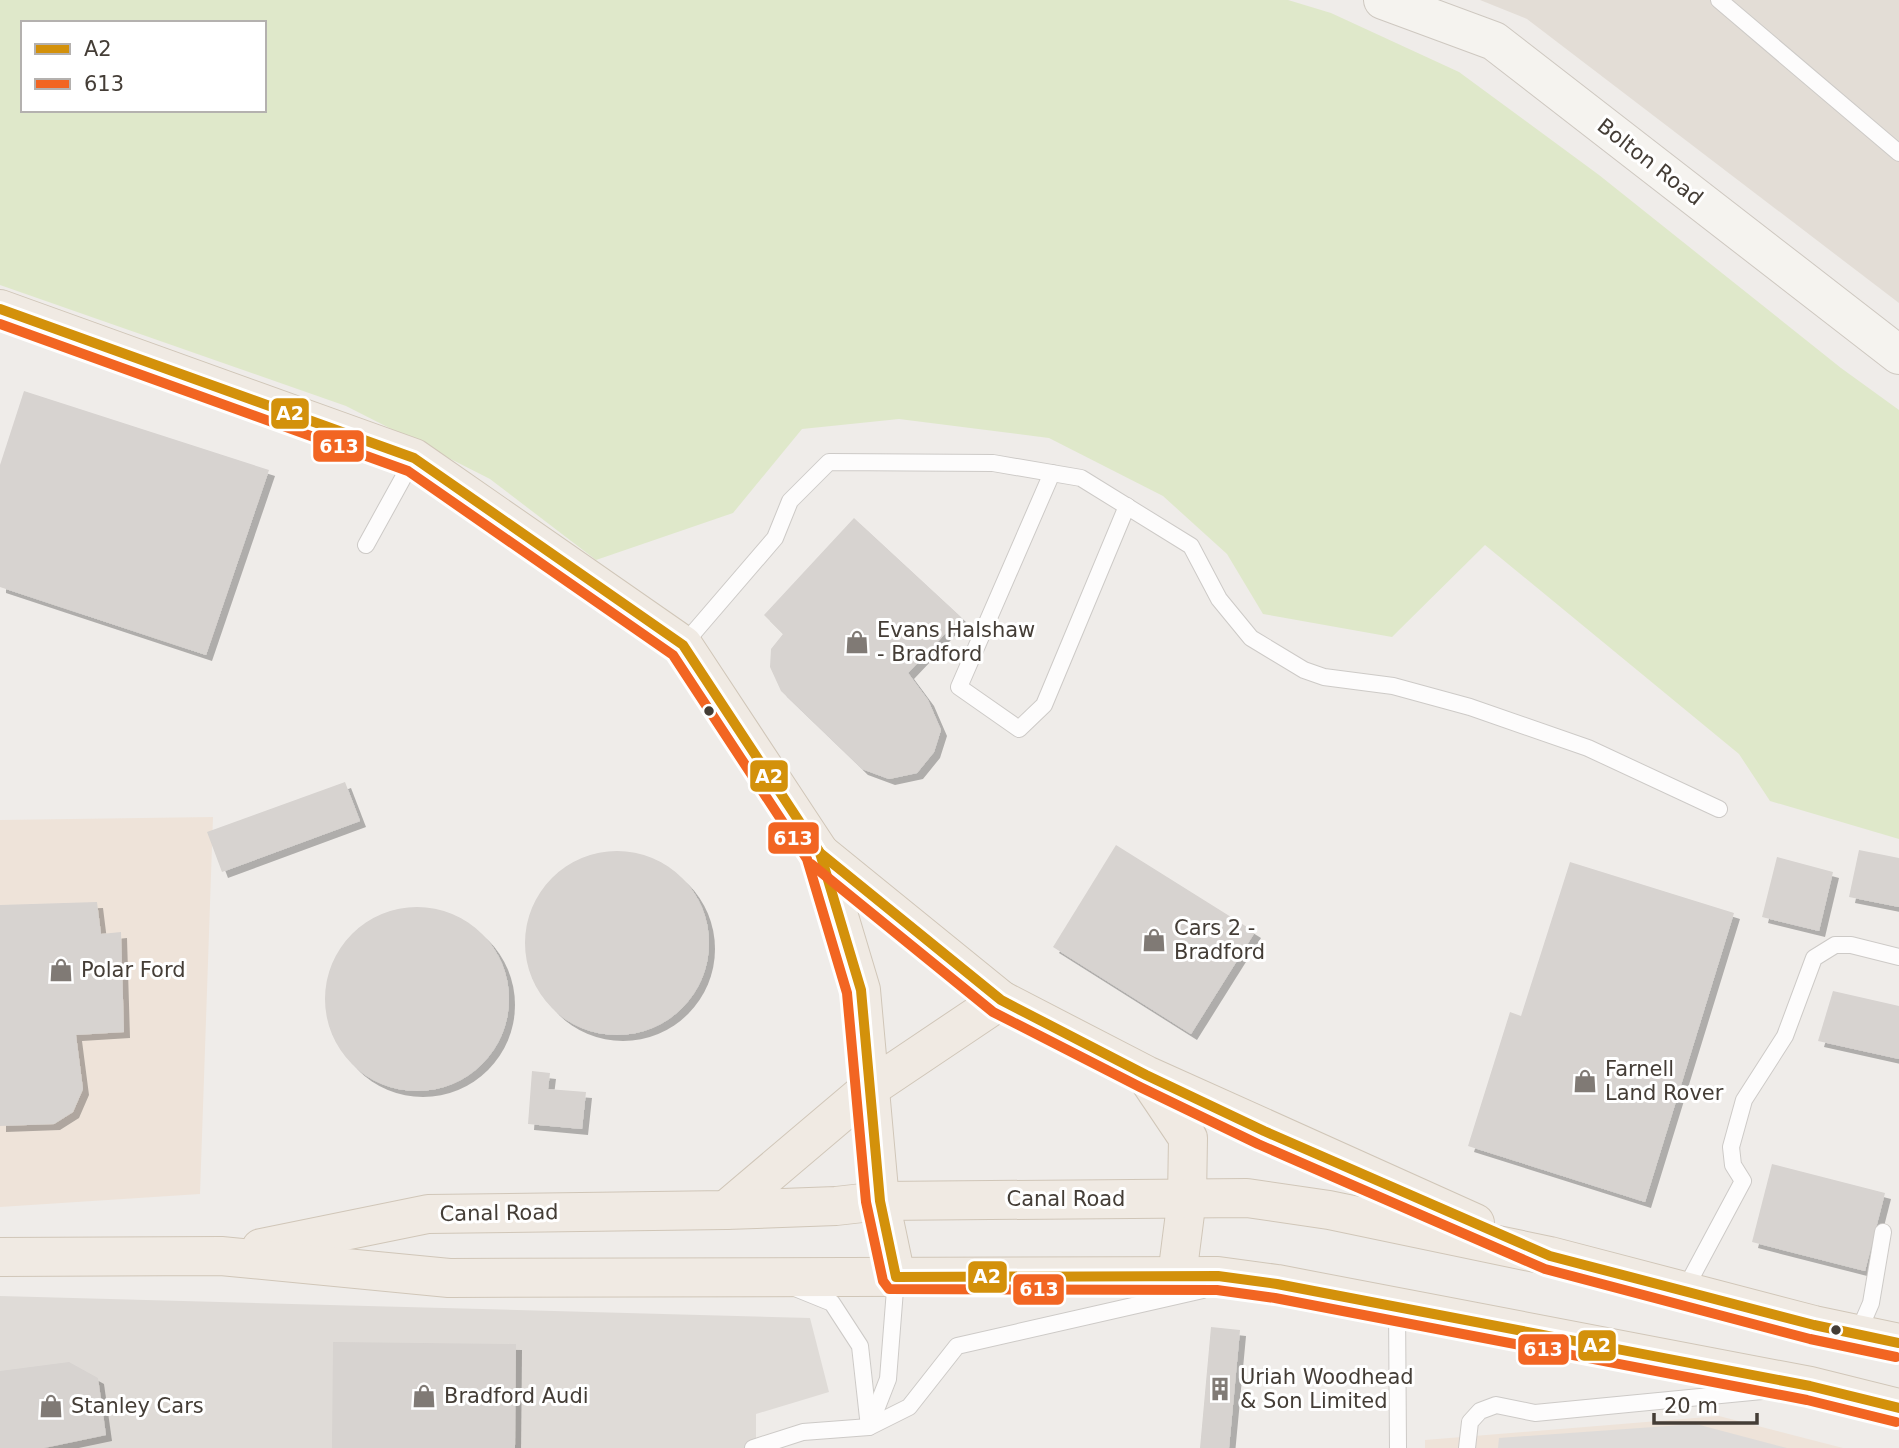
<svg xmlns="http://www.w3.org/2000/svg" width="1899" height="1448" viewBox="0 0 1899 1448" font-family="'DejaVu Sans',sans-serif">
	<defs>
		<filter id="shadow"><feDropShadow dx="6" dy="6" stdDeviation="0" flood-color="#0004"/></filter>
	</defs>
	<rect width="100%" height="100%" fill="#efece9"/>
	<path fill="#e3ddd6" d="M1480,0h419v303l-372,-284z"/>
	<g fill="#eee3d9">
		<path d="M213,817l-13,377 -200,13v-387z"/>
		<path d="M1719,1416l124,32h-418v-8z"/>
	</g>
	<path fill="#dfdbd7" d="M0,1296l810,22 19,74 -73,22v34h-756z"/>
	<path fill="#dfe8ca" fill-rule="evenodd" d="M0,0h1288l43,13 128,59 140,103 242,193 58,42v429l-129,-38 -31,-47 -254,-209 -93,92 -129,-23 -36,-60 -64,-58 -114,-58 -150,-19 -97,10 -69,84 -137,47 -106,-81 -144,-73 -346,-121zM23,23h241v87h-241z"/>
	<path fill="#dedbd9" d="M1696,1424l91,24h-289l1,-10z"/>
	<g fill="#d7d3d0" filter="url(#shadow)">
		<path d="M24,391l245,79 -63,185 -206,-68v-122z"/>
		<path d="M854,518l107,99 -53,56 20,27 13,30 -7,22 -17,21 -28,6 -27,-10 -81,-78 -11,-24 1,-18 12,-15 -19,-19z"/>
		<path d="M345,782l15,39 -138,51 -15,-40z"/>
		<path d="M1116,845l139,87 -64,102 -138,-87z"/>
		<path d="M1859,850l40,8v49l-50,-10z"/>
		<circle cx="617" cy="943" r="92"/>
		<path d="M1777,857l56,15 -14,59 -57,-14z"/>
		<path d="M1570,862l164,51 -89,289 -177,-56 42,-134 11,4z"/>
		<path d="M97,902l4,32 20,-2 3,100 -48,3 7,54 -10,23 -19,12 -54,2v-221z"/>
		<circle cx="417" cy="999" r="92"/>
		<path d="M1833,991l66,15v53l-81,-18z"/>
		<path d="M532,1071l18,2 -2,16 38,3 -4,37 -54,-5z"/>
		<path d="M1772,1164l113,29 -20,78 -113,-29z"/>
		<path d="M1211,1327l29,3 -11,118h-29z"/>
		<path d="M333,1342l183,2 -1,104h-183z"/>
		<path d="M69,1362l29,16 8,57 -62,13h-44v-77z"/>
	</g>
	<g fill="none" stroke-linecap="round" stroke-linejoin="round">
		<g stroke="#cdcac7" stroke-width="18">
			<g id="lane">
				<path d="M1719,0l180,153"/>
				<path d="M1052,473l-93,214 60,42 25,-24 83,-199"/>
				<path d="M366,545l48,-87"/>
				<path d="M683,645l92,-107 15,-37 39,-39 164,1 88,15 110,68 28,53 32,39 53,32 20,7 69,9 77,21 118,41 131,61"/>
				<path d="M795,1288l37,15 28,43 9,81"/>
				<path d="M1684,1291l59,-110 -10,-16 -2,-18 13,-47 41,-64 29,-78 21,-13h16l48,12"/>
				<path d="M1397,1307l1,141"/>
				<path d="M1858,1333l13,-30 12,-71"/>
				<path d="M870,1425l18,-46 8,-102"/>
				<path d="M753,1448l50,-16 66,-5 40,-20 48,-61 246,-56"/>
				<path d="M1467,1448l3,-26 10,-11 16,-6 39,8 227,-22"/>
			</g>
		</g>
		<g stroke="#cec8c0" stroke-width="40">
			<path id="secondary" d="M1383,0l111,41 405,314"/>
		</g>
		<g stroke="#d0c6b8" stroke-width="40">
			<g id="primary">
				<path d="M0,309l414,149 269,187 137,208 41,137 19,211 16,76"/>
				<path d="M820,853l181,147 145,75 329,148"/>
				<path d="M1147,1077l41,61 -1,60 -10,78"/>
				<path d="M726,1210l144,-122 131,-88"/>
				<path d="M261,1248l167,-34 298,-4 110,-4 44,-5 367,-3 82,12 221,46 264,69 85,18"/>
				<path d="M0,1257l221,-1 228,22 769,-2 59,8 533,102 89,22"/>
			</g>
		</g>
		<use href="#lane" stroke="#fdfcfc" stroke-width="16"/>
		<use href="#secondary" stroke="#f5f3ef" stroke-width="38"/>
		<use href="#primary" stroke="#f0eae3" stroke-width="38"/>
		<g stroke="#fff" stroke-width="16">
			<g id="bus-1">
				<path d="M0,309l414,149 269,187 137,208 41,137 19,211 16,76 322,-1 59,8 533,102 89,22"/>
				<path d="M814,843l6,10 181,147 145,75 118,56 286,125 264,69 85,18"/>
			</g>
		</g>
		<g stroke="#fff" stroke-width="16">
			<g id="bus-2">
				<path d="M0,324l408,147 265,184 134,204 40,134 19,209 17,79 6,8 328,1 58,8 532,102 89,22"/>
				<path d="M811,864l182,148 147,75 118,57 287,125 265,70 86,18"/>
			</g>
		</g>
		<use href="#bus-1" stroke="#d3910b" stroke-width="10"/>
		<use href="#bus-2" stroke="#f26522" stroke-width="10"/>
	</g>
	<defs>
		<g id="shop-bare" transform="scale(1.89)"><path d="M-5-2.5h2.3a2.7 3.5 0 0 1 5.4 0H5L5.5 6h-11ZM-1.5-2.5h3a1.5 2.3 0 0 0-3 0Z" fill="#807a75" stroke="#fff" stroke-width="2.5" paint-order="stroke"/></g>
		<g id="building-bare" transform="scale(1.89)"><path d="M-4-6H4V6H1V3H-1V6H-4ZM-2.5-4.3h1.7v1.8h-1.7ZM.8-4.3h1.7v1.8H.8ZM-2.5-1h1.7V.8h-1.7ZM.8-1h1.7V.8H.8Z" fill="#807a75" stroke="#fff" stroke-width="2.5" paint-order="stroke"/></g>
	</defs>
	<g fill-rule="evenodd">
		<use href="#shop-bare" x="857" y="642"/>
		<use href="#shop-bare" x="1154" y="940"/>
		<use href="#shop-bare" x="61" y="970"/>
		<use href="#shop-bare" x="1585" y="1081"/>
		<use href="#building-bare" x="1220" y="1389"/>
		<use href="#shop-bare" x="424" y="1396"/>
		<use href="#shop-bare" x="51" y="1406"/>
	</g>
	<g fill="#443d36" stroke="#fff" stroke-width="2.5">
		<circle cx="709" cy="711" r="6"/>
		<circle cx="1836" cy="1330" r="6"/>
	</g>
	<g text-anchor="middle" stroke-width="6" stroke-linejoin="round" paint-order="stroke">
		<g font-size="21" fill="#443d36" stroke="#fff">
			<text transform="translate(1650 162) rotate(38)" y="7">Bolton Road</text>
			<text x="1066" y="1206">Canal Road</text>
			<text transform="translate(499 1213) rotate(-1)" y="7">Canal Road</text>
		</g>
		<g font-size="21" fill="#443d36" stroke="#fff" text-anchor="start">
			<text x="877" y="637">Evans Halshaw<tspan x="877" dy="24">- Bradford</tspan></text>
			<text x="1174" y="935">Cars 2 -<tspan x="1174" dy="24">Bradford</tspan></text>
			<text x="81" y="977">Polar Ford</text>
			<text x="1605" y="1076">Farnell<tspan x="1605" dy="24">Land Rover</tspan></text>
			<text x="1240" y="1384">Uriah Woodhead<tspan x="1240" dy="24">&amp; Son Limited</tspan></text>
			<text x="444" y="1403">Bradford Audi</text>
			<text x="71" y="1413">Stanley Cars</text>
		</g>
	</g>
	<g stroke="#fff" stroke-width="2.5">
		<rect x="270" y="397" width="40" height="33" rx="7" fill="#d3910b"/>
		<rect x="312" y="429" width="53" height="34" rx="7" fill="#f26522"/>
		<rect x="749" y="759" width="40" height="34" rx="7" fill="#d3910b"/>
		<rect x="767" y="821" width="53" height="34" rx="7" fill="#f26522"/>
		<rect x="967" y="1260" width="41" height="34" rx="7" fill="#d3910b"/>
		<rect x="1012" y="1273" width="53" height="33" rx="7" fill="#f26522"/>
		<rect x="1577" y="1329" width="40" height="33" rx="7" fill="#d3910b"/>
		<rect x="1517" y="1333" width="53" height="33" rx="7" fill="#f26522"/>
	</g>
	<g font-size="19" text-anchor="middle" font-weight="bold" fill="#fff">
		<text x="290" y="420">A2</text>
		<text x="339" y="453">613</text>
		<text x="769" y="783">A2</text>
		<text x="793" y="845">613</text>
		<text x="987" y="1283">A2</text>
		<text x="1039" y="1296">613</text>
		<text x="1597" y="1352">A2</text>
		<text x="1543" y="1356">613</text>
	</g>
	<rect x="21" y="21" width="245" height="91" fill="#ffffff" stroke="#b4b1af" stroke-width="2"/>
	<rect x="35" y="44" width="35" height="10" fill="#d3910b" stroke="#b4b1af" stroke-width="2"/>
	<text x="84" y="56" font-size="21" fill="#443d36">A2</text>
	<rect x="35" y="79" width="35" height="10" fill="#f26522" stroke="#b4b1af" stroke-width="2"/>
	<text x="84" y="91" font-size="21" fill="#443d36">613</text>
	<path d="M1654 1413v10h103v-10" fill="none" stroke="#443d36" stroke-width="3.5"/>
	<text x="1664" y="1413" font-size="21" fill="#443d36" stroke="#ffffff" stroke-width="5" paint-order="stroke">20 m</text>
</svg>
